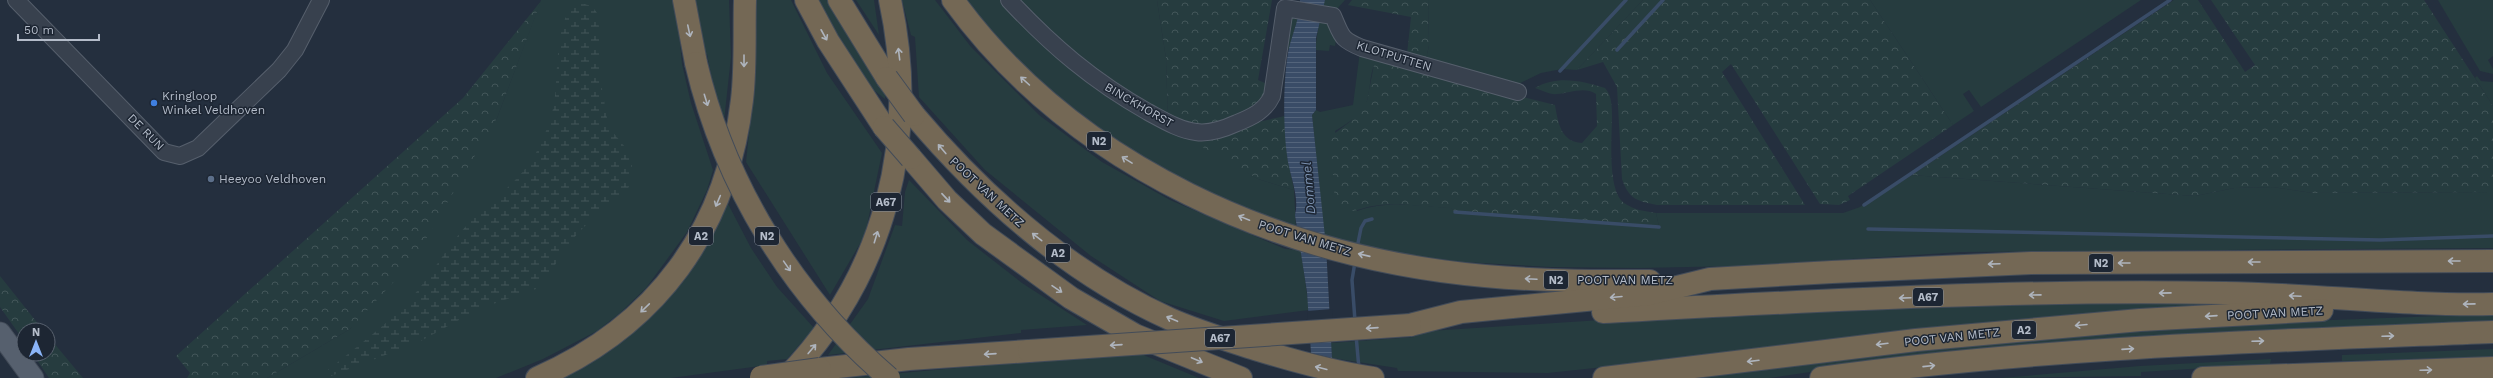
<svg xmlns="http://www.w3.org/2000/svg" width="2493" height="378" viewBox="0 0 2493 378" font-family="'Work Sans',sans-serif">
	<defs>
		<pattern id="forest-crowns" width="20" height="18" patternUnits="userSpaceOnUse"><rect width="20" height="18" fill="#263c3f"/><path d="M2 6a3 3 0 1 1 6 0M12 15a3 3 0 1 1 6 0" fill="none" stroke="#435659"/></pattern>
		<pattern id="wetland-marsh" width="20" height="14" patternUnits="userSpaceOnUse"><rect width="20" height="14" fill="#263c3f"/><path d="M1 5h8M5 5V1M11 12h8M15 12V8" fill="none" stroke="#435659"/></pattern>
		<pattern id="water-rules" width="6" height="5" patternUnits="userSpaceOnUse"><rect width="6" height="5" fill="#394c67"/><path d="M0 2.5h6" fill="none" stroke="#53647b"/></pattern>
	</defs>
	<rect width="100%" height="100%" fill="#242f3e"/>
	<g fill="#263c3f">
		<path d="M541,0h135l6,64 9,39 22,67 -6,20 -20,42 -41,56 -26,25 -23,18 -54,28 -47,19h-229l83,-49 147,-211z"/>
		<path d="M689,0h40l2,57 -7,64 -9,-26 -8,-41h-3z"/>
		<path d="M752,0h39l36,73 55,80 -17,82 -35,60 -84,-133 8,-76z"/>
		<path d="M813,0h18l54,92v7l-28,-22z"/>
		<path d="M856,0h18l5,35z"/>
		<path d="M902,0h33l36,47 68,68 63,47 68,38 115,49 16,1 8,60 -85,11 -64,-20 -69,-45 -106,-86 -66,-73 -4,-60 -4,-2z"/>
		<path d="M965,0h38l38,42 217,137 36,11 2,38 -119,-49 -118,-77 -60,-57z"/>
		<path d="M1015,0h142l9,58 2,62 -75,-47z"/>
		<path d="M1325,0h20l-8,9 -15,-1z"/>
		<path d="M1428,0h215l-66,70 -15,-1 -21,4 -25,12 -90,-26 3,-14z"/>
		<path d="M1870,0h271l-160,107 -12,-17 -6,4 11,17 -21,14z"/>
		<path d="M2438,0h55v56l-5,4 5,9v5l-13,-3z"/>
		<path d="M1299,14l-10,35 -8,-1 6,-32z"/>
		<path d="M1320,16l6,1 10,23 -1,6 -5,-1 -1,6 -14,-1z"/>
		<path d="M1360,51l20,5c-12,14 -8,29 -13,45 -5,14 -20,23 -32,30l22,80c31,-11 62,-5 94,-3l4,4 204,15 -3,-14h187l17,-6 52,-32 283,21 39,-8 39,-1 40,6 180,-1v56l-531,4 -224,14 -99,2 -89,-1 -87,-5 -61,-8 -78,-18 -12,-121 4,-5 4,2 33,-7z"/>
		<path d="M2477,76l4,5 12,1v24l-18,-28z"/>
		<path d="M909,180l58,60 55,43 65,42 -66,5v3l-193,22 40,-56 27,-74 7,1 3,-34z"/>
		<path d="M726,200l25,48 26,39 37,41 -27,31 -20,2v4l-96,13h-112l23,-12z"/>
		<path d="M2064,302l186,2 -516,49 -186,20 -150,-2 -1,-3 -65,-10 -1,-15 83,-6v-5l203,-13z"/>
		<path d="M2493,314v7l-662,48 -62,9h-78l296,-35 240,-19z"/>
		<path d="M2493,349v14l-21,1v-7l-130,4v-6z"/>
		<path d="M1141,354l58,24h-351l173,-16z"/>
		<path d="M2271,359l-1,5 -129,8v4l-140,2 139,-12z"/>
	</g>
	<g fill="url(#forest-crowns)">
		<path d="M1157,0h115l-14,80 9,4 -3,18 -53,26 -43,-8 -2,-62z"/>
		<path d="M1352,0h76l1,45 -3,14 -19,-5 4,-37 -63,-12z"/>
		<path d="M1643,0h227l83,125 -105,71 2,4 -11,5 -19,-1 -89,-140 -9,8 83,133h-148c-19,-4 -28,-5 -35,-26l-5,-92 -14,-25 -26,8z"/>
		<path d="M2174,0h24l47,72 10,-7 -44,-65h213l69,106v86l-180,1 -40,-6 -39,1 -39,8 -283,-21z"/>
		<path d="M541,1l-44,117 -84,143 -63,68 -83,49h-80l3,-5 -14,-17 287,-258z"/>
		<path d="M1375,60l180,45c3,18 6,37 27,38l15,-17 -1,-32c-11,-8 -27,-1 -39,0 -6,1 -16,-4 -22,-6 23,-13 46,-7 70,0 7,7 7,20 7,29 0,20 -5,74 12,86 10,7 20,8 32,10l3,14 -204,-15 -4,-4c-25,-1 -53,-6 -78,-2 -13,2 -22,9 -35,2l-3,-6 -5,-65 21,-16 16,-20z"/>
		<path d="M1285,116l2,39 7,35 -36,-11 -59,-34 -3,-6 35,-6 27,-11z"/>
		<path d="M0,276l43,54h-19v11l-24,-34z"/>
		<path d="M48,336l35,42h-34l-16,-24h15z"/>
	</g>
	<path fill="url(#wetland-marsh)" d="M580,3l12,3 5,7 3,21 1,49 6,35 5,13 17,21 3,13 -2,20 -8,13 -28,19 -16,16 -17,21 -12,22 -13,13 -57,20 -60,33 -93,36h-8c34,-28 72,-54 100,-88 17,-21 31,-46 50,-66 23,-24 54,-43 70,-75 7,-14 13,-29 16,-45 5,-23 -1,-94 26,-101z"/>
	<path fill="url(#water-rules)" d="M1300,0h25l-9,38v72l-4,5 14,131 6,112 -21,-5 -4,-61 -12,-77c5,-19 -6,-40 -8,-60 -4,-29 -4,-79 2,-107 4,-16 11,-31 11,-48z"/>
	<path fill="#242f3e" d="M1332,309l1,31 -25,2 -1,-31z"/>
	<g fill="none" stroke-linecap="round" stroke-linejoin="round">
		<g stroke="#394c67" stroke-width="3.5">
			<path d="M1617,50l46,-50"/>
			<path d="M1560,71l66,-71"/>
			<path d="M1864,205l306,-205"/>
			<path d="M1455,212l204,15"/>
			<path d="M1868,229l512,11 113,-4"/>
			<path d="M1357,248l4,-20 4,-7 7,-2"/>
			<path d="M1355,262l-3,18 3,41"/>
			<path d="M1356,335l3,34"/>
		</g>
		<g stroke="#565f6c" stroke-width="18">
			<g id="minor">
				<path d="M16,0l148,152 16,4 18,-8 81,-78 16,-20 26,-50"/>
				<path d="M1009,0c43,46 84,81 139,112 15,8 31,18 48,20 13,2 30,-4 41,-9 15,-6 28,-12 35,-27l13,-88 48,8c9,20 7,23 29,32l156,44"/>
			</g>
		</g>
		<g stroke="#414a57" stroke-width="23">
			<path id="major" d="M0,333l33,45"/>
		</g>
		<g stroke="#434c59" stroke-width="24">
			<g id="highway">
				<path d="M684,0l12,63"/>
				<path d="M806,0l22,41 56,86"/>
				<path d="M839,0l48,78"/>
				<path d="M953,0c122,168 330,258 532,276 55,5 110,5 165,5"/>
				<path d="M914,115c71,84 154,158 256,204 27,12 57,21 85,30 39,12 78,23 118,29"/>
				<path d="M911,158l36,42 36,34 88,64 64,37 106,43"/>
				<path d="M1603,312c207,-11 415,-23 622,-19 89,1 178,13 268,11"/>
				<path d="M1410,325l51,-13 188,-18 61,-15 122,-7 199,-9 462,-2"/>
				<path d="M820,369l89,-10 120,-8"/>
				<path d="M537,378c120,-52 190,-149 205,-278 4,-33 2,-67 3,-100"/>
				<path d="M786,378c99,-102 134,-239 104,-378"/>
				<path d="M1604,378l312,-38 224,-20 182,-10"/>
				<path d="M1821,378c222,-31 448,-37 672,-46"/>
				<path d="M2203,378l290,-10"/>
			</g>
		</g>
		<use href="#minor" stroke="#38414e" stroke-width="16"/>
		<use href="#major" stroke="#56606e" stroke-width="21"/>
		<use href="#highway" stroke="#746855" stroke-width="22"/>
		<g stroke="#434c59" stroke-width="24" stroke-linecap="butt">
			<g id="highway-bridge">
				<path d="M696,63c29,123 97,233 193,315"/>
				<path d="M887,78l27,37"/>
				<path d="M884,127l27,31"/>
				<path d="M1029,351l381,-26"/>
				<path d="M761,377l59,-8"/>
			</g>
		</g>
		<use href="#highway-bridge" stroke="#746855" stroke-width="22"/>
	</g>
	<defs><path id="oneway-shaft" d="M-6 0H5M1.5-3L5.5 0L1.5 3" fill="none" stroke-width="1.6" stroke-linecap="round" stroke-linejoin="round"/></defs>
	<g stroke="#aeb4bd">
		<use href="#oneway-shaft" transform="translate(689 31) rotate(78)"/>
		<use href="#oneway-shaft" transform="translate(824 35) rotate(61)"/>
		<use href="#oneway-shaft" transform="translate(899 54) rotate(-97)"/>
		<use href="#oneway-shaft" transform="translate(744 61) rotate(90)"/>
		<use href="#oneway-shaft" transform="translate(1025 81) rotate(-138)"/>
		<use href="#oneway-shaft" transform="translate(706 100) rotate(73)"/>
		<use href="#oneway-shaft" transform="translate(942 149) rotate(-130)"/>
		<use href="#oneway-shaft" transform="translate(1127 160) rotate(-148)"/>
		<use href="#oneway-shaft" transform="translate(946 198) rotate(47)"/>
		<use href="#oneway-shaft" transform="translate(718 201) rotate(113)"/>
		<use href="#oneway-shaft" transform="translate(1244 218) rotate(-158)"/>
		<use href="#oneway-shaft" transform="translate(876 237) rotate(-73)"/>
		<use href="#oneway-shaft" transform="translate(1037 237) rotate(-142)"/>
		<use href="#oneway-shaft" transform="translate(1364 255) rotate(-167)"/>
		<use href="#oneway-shaft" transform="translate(2454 261) rotate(180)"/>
		<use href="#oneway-shaft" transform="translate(2254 262) rotate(180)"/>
		<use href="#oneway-shaft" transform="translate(2124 263) rotate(180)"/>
		<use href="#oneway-shaft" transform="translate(1994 264) rotate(178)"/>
		<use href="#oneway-shaft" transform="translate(787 266) rotate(55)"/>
		<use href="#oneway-shaft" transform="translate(1531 279) rotate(-177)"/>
		<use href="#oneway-shaft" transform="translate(1057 289) rotate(34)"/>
		<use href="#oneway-shaft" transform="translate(2165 293) rotate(179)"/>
		<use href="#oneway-shaft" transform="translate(2035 295) rotate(179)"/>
		<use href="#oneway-shaft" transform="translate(2295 296) rotate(-177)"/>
		<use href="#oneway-shaft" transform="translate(1616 297) rotate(175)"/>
		<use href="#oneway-shaft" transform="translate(1905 298) rotate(178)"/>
		<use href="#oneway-shaft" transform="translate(2469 304) rotate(179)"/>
		<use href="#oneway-shaft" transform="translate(645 308) rotate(136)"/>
		<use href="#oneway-shaft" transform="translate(2211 316) rotate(176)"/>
		<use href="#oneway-shaft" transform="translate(1172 319) rotate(-157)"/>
		<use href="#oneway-shaft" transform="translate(2081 325) rotate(175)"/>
		<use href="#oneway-shaft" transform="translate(1372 328) rotate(176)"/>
		<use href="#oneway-shaft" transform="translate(2388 336) rotate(-2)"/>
		<use href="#oneway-shaft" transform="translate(2258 341) rotate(-2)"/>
		<use href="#oneway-shaft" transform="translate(1882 344) rotate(173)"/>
		<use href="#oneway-shaft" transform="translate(1116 345) rotate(176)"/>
		<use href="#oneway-shaft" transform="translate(812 349) rotate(-50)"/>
		<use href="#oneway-shaft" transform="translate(2128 349) rotate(-4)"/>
		<use href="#oneway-shaft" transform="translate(990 354) rotate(176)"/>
		<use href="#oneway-shaft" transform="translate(1197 360) rotate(23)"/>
		<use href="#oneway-shaft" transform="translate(1753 361) rotate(173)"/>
		<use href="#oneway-shaft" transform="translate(1929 366) rotate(-6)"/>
		<use href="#oneway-shaft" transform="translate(1321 368) rotate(-166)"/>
		<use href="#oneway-shaft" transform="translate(2426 370) rotate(-2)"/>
	</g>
	<circle fill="#3f7fe0" stroke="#1d2633" stroke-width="1.5" cx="154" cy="103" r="4"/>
	<circle fill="#5c6f8a" stroke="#1d2633" stroke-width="1.5" cx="211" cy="179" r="4"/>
	<g text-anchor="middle" stroke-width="3" stroke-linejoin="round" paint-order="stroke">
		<g fill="#1d2633" stroke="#878f9c" stroke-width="1">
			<rect x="1087" y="132" width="24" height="18" rx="3"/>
			<rect x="871" y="193" width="30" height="18" rx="3"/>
			<rect x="689" y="227" width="24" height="18" rx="3"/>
			<rect x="755" y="227" width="24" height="18" rx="3"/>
			<rect x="1046" y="244" width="24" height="18" rx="3"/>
			<rect x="2089" y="254" width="24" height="18" rx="3"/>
			<rect x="1544" y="271" width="24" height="18" rx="3"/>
			<rect x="1913" y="288" width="30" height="18" rx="3"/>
			<rect x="2012" y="321" width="24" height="18" rx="3"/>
			<rect x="1205" y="329" width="30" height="18" rx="3"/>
		</g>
		<g font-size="11" font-weight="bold" fill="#b4bcc9">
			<text x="1099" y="145">N2</text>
			<text x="886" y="206">A67</text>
			<text x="701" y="240">A2</text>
			<text x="767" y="240">N2</text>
			<text x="1058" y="257">A2</text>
			<text x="2101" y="267">N2</text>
			<text x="1556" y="284">N2</text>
			<text x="1928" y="301">A67</text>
			<text x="2024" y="334">A2</text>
			<text x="1220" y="342">A67</text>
		</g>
		<g font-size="12" fill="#b4bcc9" stroke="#1d2633">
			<text transform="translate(1394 56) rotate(17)" y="4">KLOTPUTTEN</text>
			<text transform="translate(1139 105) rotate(30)" y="4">BINCKHORST</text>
			<text transform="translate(146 132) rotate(45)" y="4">DE RUN</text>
			<text transform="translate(987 192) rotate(43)" y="4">POOT VAN METZ</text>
			<text transform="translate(1305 238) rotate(17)" y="4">POOT VAN METZ</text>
			<text x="1625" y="284">POOT VAN METZ</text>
			<text transform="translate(2275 313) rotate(-3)" y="4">POOT VAN METZ</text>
			<text transform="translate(1952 337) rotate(-6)" y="4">POOT VAN METZ</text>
		</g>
		<g font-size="12" fill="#b4bcc9" stroke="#1d2633" text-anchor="start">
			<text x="162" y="100">Kringloop<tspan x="162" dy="14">Winkel Veldhoven</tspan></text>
			<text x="219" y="183">Heeyoo Veldhoven</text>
		</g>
		<g font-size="13" font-style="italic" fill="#7c92b1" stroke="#1d2633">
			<text transform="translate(1308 188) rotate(-95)" y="5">Dommel</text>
		</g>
	</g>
	<g transform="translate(36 342)"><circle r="19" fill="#1d2633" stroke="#59626f"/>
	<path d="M0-3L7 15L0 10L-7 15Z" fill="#8ab4f8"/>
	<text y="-6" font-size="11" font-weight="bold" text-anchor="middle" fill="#b4bcc9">N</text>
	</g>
	<path d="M18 34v6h81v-6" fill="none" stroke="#b4bcc9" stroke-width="2"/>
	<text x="24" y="34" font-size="12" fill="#b4bcc9" stroke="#1d2633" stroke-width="3" paint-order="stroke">50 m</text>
</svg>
